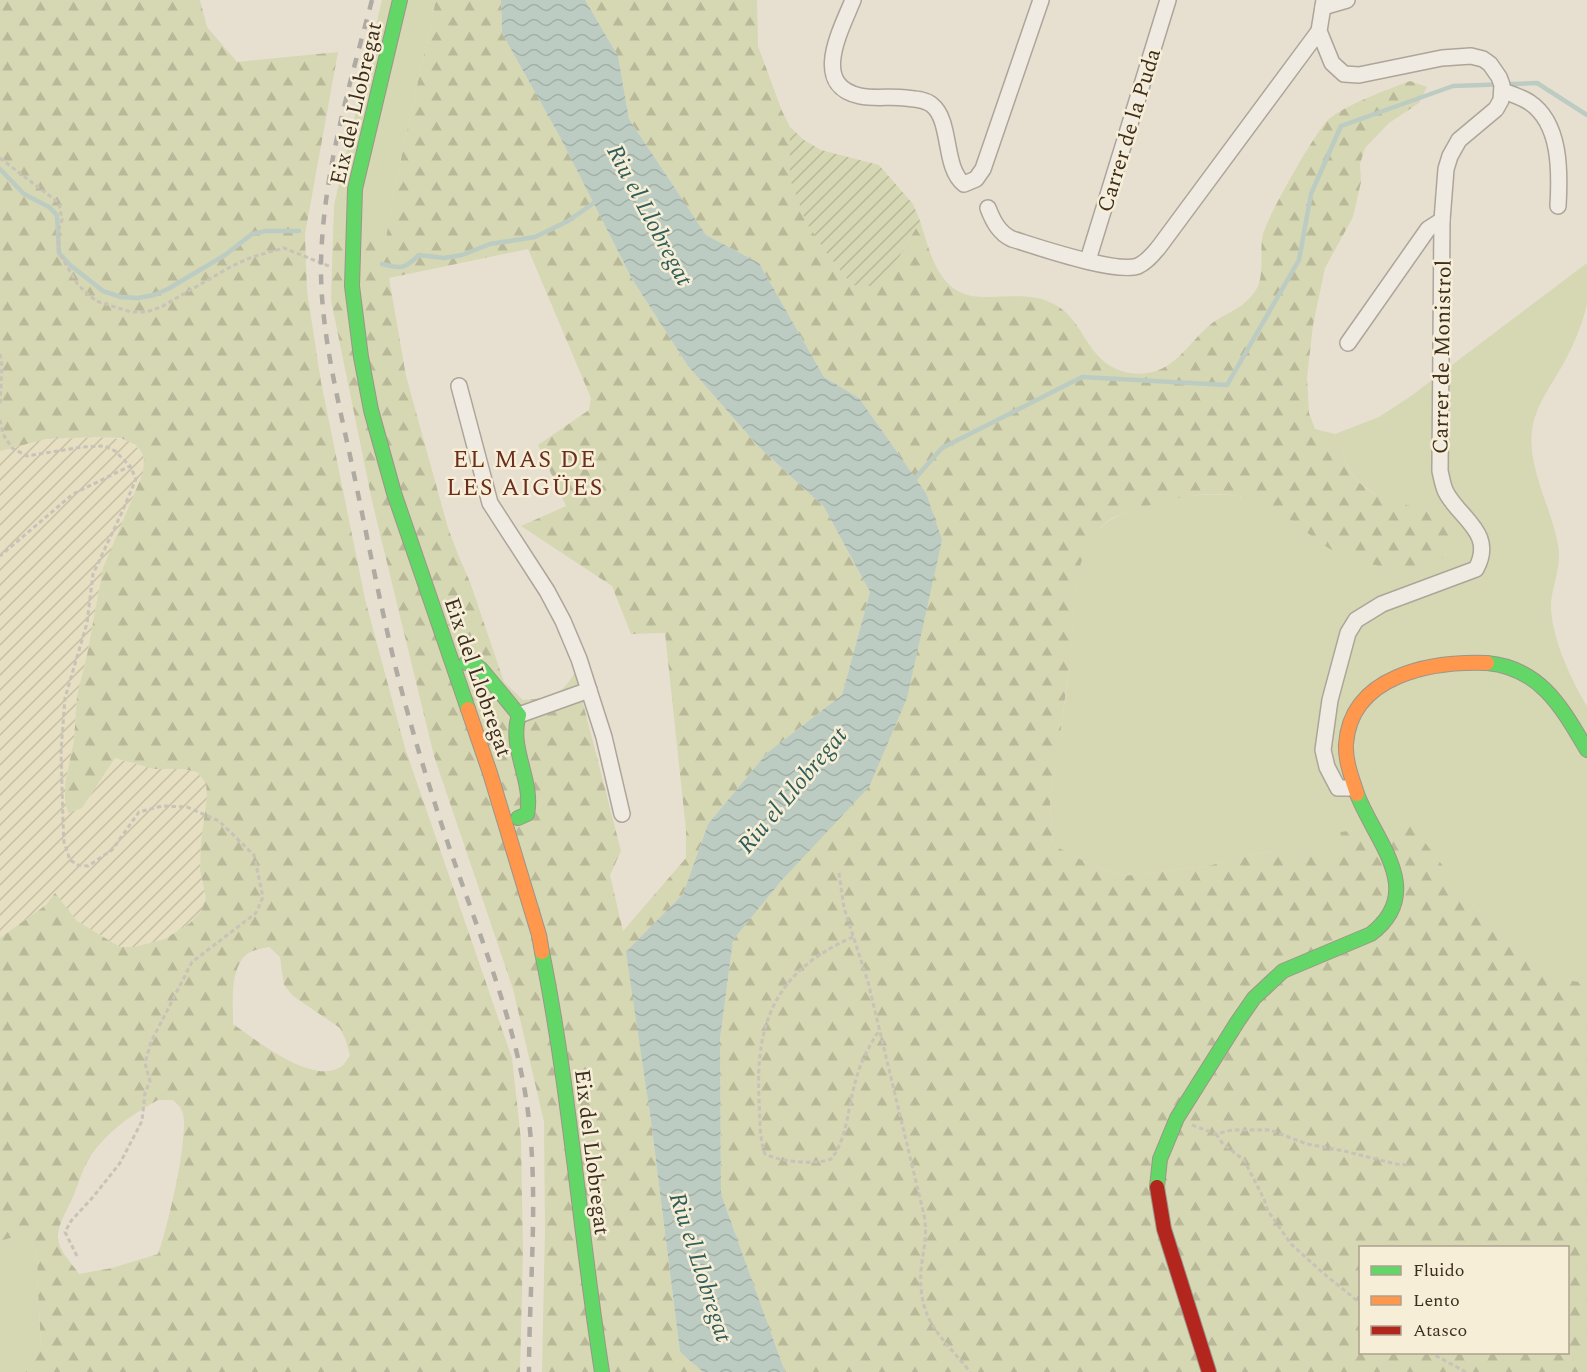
<svg xmlns="http://www.w3.org/2000/svg" width="1587" height="1372" viewBox="0 0 1587 1372" font-family="Spectral,serif">
	<defs>
		<pattern id="farmland-furrows" width="10" height="10" patternUnits="userSpaceOnUse" patternTransform="scale(1.5)"><rect width="10" height="10" fill="#e6dfc2"/><path d="M-1 1l2-2M0 10L10 0M9 11l2-2" fill="none" stroke="#c6c0a6"/></pattern>
		<pattern id="forest-firs" width="22" height="20" patternUnits="userSpaceOnUse" patternTransform="scale(1.5)"><rect width="22" height="20" fill="#d6d7b3"/><path d="M5 1l3.5 6h-7zM16 11l3.5 6h-7z" fill="#b9b99a"/></pattern>
		<pattern id="garden-furrows" width="10" height="10" patternUnits="userSpaceOnUse" patternTransform="scale(1.5)"><rect width="10" height="10" fill="#d6d7b3"/><path d="M-1 1l2-2M0 10L10 0M9 11l2-2" fill="none" stroke="#b9b99a"/></pattern>
		<pattern id="water-waves" width="16" height="10" patternUnits="userSpaceOnUse" patternTransform="scale(1.5)"><rect width="16" height="10" fill="#bcccc2"/><path d="M0 5q4-4 8 0t8 0" fill="none" stroke="#a2b0a6"/></pattern>
	</defs>
	<rect width="100%" height="100%" fill="#e7e0d1"/>
	<path fill="url(#farmland-furrows)" d="M97,437l32,3 12,11 3,7 -1,15 -40,95 -16,87 -10,41 -3,44 -9,44v15l3,14 14,-5 33,-50 39,11h29l14,3 9,11 1,14 -6,44 -1,29 6,28 -5,13 -11,12 -25,16 -30,8h-15l-43,-26 -22,-27 -9,11 -46,33v-487l38,-11z"/>
	<g fill="#d6d7b3">
		<path d="M382,0h54l-34,154 -16,85 -53,-4 1,-30z"/>
		<path d="M1587,263c0,13 0,28 0,41 -5,22 -15,45 -26,64 -10,17 -21,32 -27,52 -11,42 17,84 24,125 4,20 -5,38 -7,58 -1,32 20,77 36,103v277l-14,-2 -20,-9 -80,-67 -63,-81 -70,8 5,20 -25,6 -57,-6 -59,15 -81,9 -33,-12 -37,-19c-1,-16 -3,-33 -3,-50 1,-12 5,-23 6,-36 6,-35 11,-72 15,-108 4,-38 0,-81 22,-115 26,-37 126,-51 166,-35 24,10 43,28 64,43 26,17 55,23 86,24l20,-56c-30,-8 -63,-15 -80,-43 -6,-11 -10,-24 -14,-35l44,-17 32,-21z"/>
		<path d="M24,1234l9,12 5,14 -1,14 4,71 -15,27h-26v-131z"/>
	</g>
	<g fill="url(#forest-firs)" fill-rule="evenodd">
		<path d="M0,0h200l7,27 30,35 101,-10 -33,182 2,57 14,91 44,217 40,149 107,310 9,82 2,110 -3,122h-494l15,-27 -4,-71 1,-14 -5,-14 -9,-12 -24,7v-303l46,-33 9,-12 22,28 43,26h15l30,-8 25,-16 11,-12 5,-13 -6,-28 1,-29 6,-44 -1,-14 -9,-11 -14,-3h-29l-39,-11 -33,50 -14,5 -3,-14v-15l9,-44 3,-44 10,-41 16,-87 40,-95 1,-15 -3,-7 -5,-6 -15,-7 -24,-1 -51,2 -46,12zM269,947l11,10 4,28 9,11 47,32 6,13 4,14c-2,3 -5,9 -8,11 -28,21 -87,-27 -109,-42 0,-20 -3,-50 10,-66 6,-8 17,-9 26,-11zM158,1100h15c3,3 8,7 9,11 9,19 -15,120 -24,143l-46,14 -33,6c-7,-11 -20,-22 -21,-36 -1,-13 9,-27 14,-39 6,-13 9,-26 16,-39 16,-26 44,-46 70,-60z"/>
		<path d="M436,0h65l1,33 59,106 71,140 56,87 70,80 66,61 46,85 -28,103 -75,58 -59,71 -25,70 -56,58 24,169 29,231 23,20h-161l3,-144 -1,-106 -31,-133 -79,-233 -62,-255 -41,-201 2,-65 53,3 16,-84zM528,249l63,149 -2,12 -51,35 28,61 -45,20 91,60 19,48 34,-1 21,197v28l-63,73 -13,-56 11,-24 -46,-179c-13,24 -25,26 -52,28l-19,-18 -34,-100 -11,-25 -11,-29 -42,-152 -17,-98z"/>
		<path d="M585,0h172l1,46 24,65 8,16v52l52,93 10,13 47,-28 21,-36c12,37 19,78 68,76 19,0 41,-3 59,4 39,14 36,60 78,71 11,3 26,2 36,-3 22,-10 34,-34 54,-48 16,-10 32,-15 42,-33 8,-16 2,-37 6,-54 5,-18 52,-102 65,-114 18,-16 59,-30 82,-39l17,6 -8,16 -30,20 -24,25 -5,16 1,18 -8,35 -28,51 -12,57 -6,53 2,35 6,16 20,5c6,16 11,37 25,49 23,23 62,19 83,39 4,4 6,11 9,16 -3,5 -4,13 -7,17 -19,25 -84,10 -108,-2 -28,-15 -49,-41 -80,-52 -35,-13 -72,-6 -106,4 -23,6 -45,11 -58,32 -24,37 -17,82 -23,124 -5,33 -8,66 -14,99 -1,12 -5,23 -6,35 0,17 2,34 3,50l37,19 33,12 81,-9 59,-15 57,5 24,-5 -4,-20 70,-9 63,82 80,67 20,9 14,2v389h-802l-64,-178 -1,-155 13,-99 49,-60 144,-387 -67,-95 -35,-21 -65,-114 -53,-28 -77,-116 -11,-63zM1360,1248h208v104h-208z"/>
	</g>
	<path fill="url(#garden-furrows)" d="M790,127l14,13 17,10 58,15 34,39 7,17 -21,36 -28,29 -19,-1 -26,-33 -20,-30 -16,-43z"/>
	<path fill="url(#water-waves)" d="M501,0h84l33,56 11,63 77,116 53,28 65,114 35,21 67,95 16,47 -35,158 -38,89 -87,93 -49,60 -13,99 1,155 64,178h-82l-23,-20 -29,-231 -25,-169 57,-58 25,-70 59,-71 75,-58 28,-103 -46,-85 -66,-61 -70,-80 -56,-87 -71,-140 -59,-106z"/>
	<g fill="none" stroke-linecap="round" stroke-linejoin="round">
		<g stroke="#bcccc2" stroke-width="4.5">
			<path d="M0,169l24,25 25,13 8,8 2,38 11,12 33,26 18,6 17,1 16,-3 14,-6 57,-34 27,-21 14,-3h33"/>
			<path d="M382,264c20,5 22,5 37,-9l25,3 18,-3 28,-11 45,-7 33,-16 30,-21"/>
			<path d="M911,483l31,-35 140,-71 145,8 72,-125 12,-66 30,-68 112,-40 84,-3 50,32"/>
		</g>
		<g stroke="#ada599" stroke-width="18">
			<g id="street">
				<path d="M853,0c-12,30 -43,85 7,96 15,3 31,0 46,2 8,1 19,1 26,7 20,16 11,63 32,79l12,-5 7,-10 58,-169"/>
				<path d="M1324,0l-5,31 13,32 12,11 15,1 83,-17 29,-2 12,3 7,5 9,13 3,8 -1,15 -5,9 -37,31 -9,16 -4,13 -4,51 -2,251c2,8 3,17 7,23 15,26 48,40 29,75l-94,35 -26,16 -8,13 -18,67 -7,50 4,17 11,21h15"/>
				<path d="M1323,7l24,-7"/>
				<path d="M1503,91c9,3 18,6 26,11 32,21 31,70 29,104"/>
				<path d="M988,208c5,13 11,25 24,31 26,8 104,35 126,27 9,-4 15,-12 21,-19l160,-216"/>
				<path d="M1088,260l80,-260"/>
				<path d="M1348,343l80,-114 14,-9"/>
				<path d="M459,386l31,117 57,88 16,30 16,38 25,78 18,77"/>
				<path d="M519,715l70,-25"/>
			</g>
		</g>
		<g stroke="#9c958a" stroke-width="16">
			<g id="fast">
				<path d="M400,0l-45,189 -3,97 9,71 10,53 23,83 74,216"/>
				<path d="M466,663l8,1 7,5 38,46c-11,33 15,65 8,99l-9,4"/>
				<path d="M1487,663c54,5 75,45 100,87"/>
				<path d="M542,952c28,138 38,281 60,420"/>
				<path d="M1157,1187l3,-28 17,-41 61,-97 16,-23 29,-27 88,-37c56,-43 4,-93 -14,-140"/>
			</g>
		</g>
		<g stroke="#9c958a" stroke-width="16">
			<g id="slow">
				<path d="M468,709l22,64 49,162 3,17"/>
				<path d="M1357,794c-5,-16 -12,-33 -11,-50 5,-69 85,-83 141,-81"/>
			</g>
		</g>
		<g stroke="#9c958a" stroke-width="16">
			<path id="jam" d="M1157,1187l7,42 45,143"/>
		</g>
		<g stroke="#c8c2b9" stroke-width="3" stroke-dasharray="4.5 3" stroke-linecap="butt">
			<path d="M0,158l59,45 3,17 -4,12 1,21 19,32 18,16 35,11h16l14,-5 71,-41 20,-9 32,-9 47,19"/>
			<path d="M0,354l2,12 -2,39"/>
			<path d="M0,420l3,14 9,14 15,8 55,-9 23,-1 10,5 15,15 -57,28 -73,62"/>
			<path d="M839,873l5,35 24,74 56,233c4,21 -1,35 -3,55 -3,52 20,65 49,102"/>
			<path d="M853,937c-75,33 -98,82 -94,162 1,18 0,38 6,55 15,8 51,11 66,5 16,-19 17,-52 24,-76 5,-20 14,-37 25,-54"/>
			<path d="M1192,1125l24,9 16,-4h38l37,14 37,7 52,13 15,1"/>
			<path d="M1216,1134l7,10 21,16 20,39 4,12 23,33 32,29 37,30"/>
			<path d="M77,1256l-12,-24 6,-11 22,-24 27,-34 22,-42 3,-28 5,-12 -5,-18 6,-21 41,-80 64,-49 7,-16 -9,-42 -35,-34 -32,-14 -25,-1 -23,6 -27,38 -24,16 -10,-1 -8,-5 -6,-18 -1,-21 -2,-70 4,-53 22,-75 6,-49 29,-62 14,-33 -6,-13"/>
			<path d="M1429,1352l37,20"/>
		</g>
		<use href="#street" stroke="#efebe3" stroke-width="15"/>
		<use href="#fast" stroke="#63d668" stroke-width="14"/>
		<use href="#slow" stroke="#ff974d" stroke-width="14"/>
		<use href="#jam" stroke="#b3261e" stroke-width="14"/>
		<path stroke="#afaaa2" stroke-width="4.5" stroke-dasharray="10 10" stroke-linecap="butt" d="M372,0c-23,87 -49,173 -51,263 -1,67 17,136 31,202 14,66 27,134 43,200 12,48 26,95 41,142 28,90 67,177 86,269 20,97 7,198 7,296"/>
	</g>
	<g text-anchor="middle" stroke-width="5" stroke-linejoin="round" paint-order="stroke">
		<g font-size="22" fill="#3d2e20" stroke="#f7eed8">
			<text transform="translate(355 103) rotate(-77)" y="8">Eix del Llobregat</text>
			<text transform="translate(1128 130) rotate(-73)" y="8">Carrer de la Puda</text>
			<text transform="translate(1441 357) rotate(-89)" y="8">Carrer de Monistrol</text>
			<text transform="translate(479 677) rotate(71)" y="8">Eix del Llobregat</text>
			<text transform="translate(593 1152) rotate(83)" y="8">Eix del Llobregat</text>
		</g>
		<g font-size="24" font-style="italic" fill="#2f5d5a" stroke="#f7eed8">
			<text transform="translate(650 215) rotate(62)" y="8">Riu el Llobregat</text>
			<text transform="translate(792 790) rotate(-50)" y="8">Riu el Llobregat</text>
			<text transform="translate(701 1267) rotate(72)" y="8">Riu el Llobregat</text>
		</g>
		<g font-size="24" letter-spacing="1.5" fill="#6b2e1e" stroke="#f7eed8">
			<text x="525" y="467">EL MAS DE<tspan x="525" dy="28">LES AIGÜES</tspan></text>
		</g>
	</g>
	<rect x="1359" y="1246" width="210" height="108" fill="#f7eed8" stroke="#ada18e" stroke-width="1.5"/>
	<rect x="1371" y="1266" width="30" height="9" fill="#63d668" stroke="#ada18e" stroke-width="1.5"/>
	<text x="1413" y="1276" font-size="18" fill="#3d2e20">Fluido</text>
	<rect x="1371" y="1296" width="30" height="9" fill="#ff974d" stroke="#ada18e" stroke-width="1.5"/>
	<text x="1413" y="1306" font-size="18" fill="#3d2e20">Lento</text>
	<rect x="1371" y="1326" width="30" height="9" fill="#b3261e" stroke="#ada18e" stroke-width="1.5"/>
	<text x="1413" y="1336" font-size="18" fill="#3d2e20">Atasco</text>
</svg>
